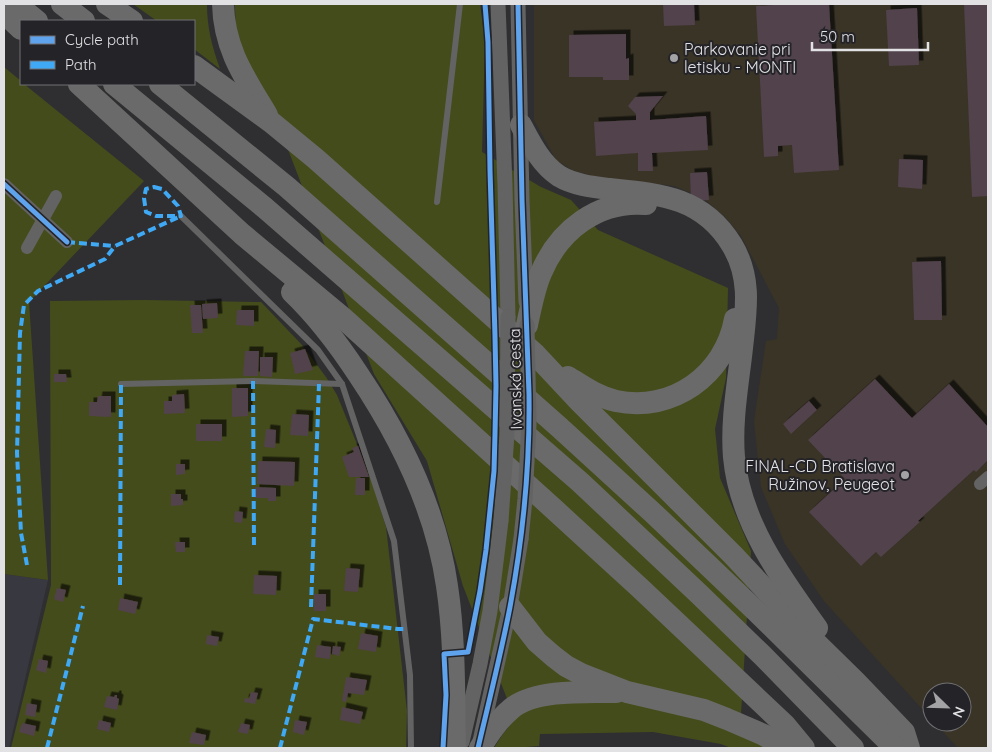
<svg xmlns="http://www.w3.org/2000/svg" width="992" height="752" viewBox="0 0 992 752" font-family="Quicksand,sans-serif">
	<defs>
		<filter id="shadow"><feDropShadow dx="4.5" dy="-4.5" stdDeviation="0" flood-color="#0009"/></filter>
	</defs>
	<rect width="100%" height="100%" fill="#2f2f31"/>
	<path fill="#383840" d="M4,574l44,6 -39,168h-5z"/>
	<path fill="#3a3426" d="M534,4h454v744h-30l-24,-26h28v-30h-30v28l-108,-119 -39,-57 -24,-57 -7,-66 12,-80 11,-2 2,-31 -38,-72 -16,-19 -22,-19 -29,-12 -82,-10 -20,-6 -16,-10 -22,-40z"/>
	<g fill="#454c1b">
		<path d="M133,4h74c0,24 5,42 13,65l-26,-20v-28h-37z"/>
		<path d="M235,4h245l5,37 -3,111 59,35 30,13 27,30 130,58 -2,90 -11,51 5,49 31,73 -11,179 36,18h-45l-10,-4 -68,-12 -113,2 -1,12 -13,1 -2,1h-30l9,-14 12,-15 -52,-133 -36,-125 -53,-87 -103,-269 -35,-63z"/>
		<path d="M4,67l17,14v3h3l120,97 -115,121 19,278 -44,-6z"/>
		<path d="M144,300l117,2 41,43 24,32 11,18 33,81 16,51 21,184 -1,37h-395l40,-163 -1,-284z"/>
	</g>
	<g fill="#51424b" filter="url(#shadow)">
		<path d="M663,4h31l1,21 -31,1z"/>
		<path d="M791,4h38l10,166 -45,3 -2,-28 -14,1v10l-14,1 -8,-151z"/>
		<path d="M964,4h24v192l-16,1z"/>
		<path d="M917,8l2,57 -30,1 -3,-56z"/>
		<path d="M626,34v25l3,-1v22h-26v-3h-34v-42z"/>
		<path d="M663,96l-13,16v8l56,-4 2,34 -56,3 1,18h-15v-18l-42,3 -2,-34 42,-2v-6l-8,-8 7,-9z"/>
		<path d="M899,159l24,1 -1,29 -24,-2z"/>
		<path d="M707,172l2,28 -18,1 -1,-28z"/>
		<path d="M941,261l1,59h-28l-2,-58z"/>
		<path d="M217,303l1,15 -15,1 -1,-15z"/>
		<path d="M190,305h11l2,28h-11z"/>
		<path d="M237,310h17v16l-18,-1z"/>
		<path d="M305,349l8,21 -18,4 -5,-21z"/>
		<path d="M245,351h14l-1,25h-15z"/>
		<path d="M260,357h13l-1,20 -12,-1z"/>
		<path d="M54,374h12l1,8h-13z"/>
		<path d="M875,379l37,39 37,-34 39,43v33l-12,12 -2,-2 -56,51 2,1 -39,35 -5,-5 -15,14 -52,-54 36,-33 -37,-39z"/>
		<path d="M232,388h16v28l-16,1z"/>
		<path d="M184,394l1,19 -21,1v-13h8v-6z"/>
		<path d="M98,396h13v21l-22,-1v-14h8z"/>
		<path d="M809,401l8,9 -26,24 -8,-10z"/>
		<path d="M292,414l17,1 -1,21 -18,-1z"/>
		<rect x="196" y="424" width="26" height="17"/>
		<path d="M266,429l10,1 -1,18 -11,-1z"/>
		<path d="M358,446l11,31h-20l-7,-20 12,-5 -2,-4z"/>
		<path d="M258,461l37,1 -1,24 -37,-2z"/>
		<path d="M176,464h9v10l-9,1z"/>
		<path d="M356,478h9v17h-10z"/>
		<path d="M255,487l21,1v13h-8v-3h-13z"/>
		<path d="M171,494h10v5h2v6l-12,1z"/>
		<path d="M235,511l8,1 -1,11 -8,-1z"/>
		<path d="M175,542h10v10h-9z"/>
		<path d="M346,568l14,1 -2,23 -14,-1z"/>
		<path d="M254,575l23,1 -1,19 -23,-1z"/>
		<path d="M57,588l9,2 -3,12 -9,-3z"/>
		<rect x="314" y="594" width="12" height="17"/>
		<path d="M120,598l18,4 -3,12 -17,-4z"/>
		<path d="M361,633l17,3 -2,16 -18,-3z"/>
		<path d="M207,635l12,2 -2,9 -11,-2z"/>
		<path d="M317,645l14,2 -1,12 -15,-2z"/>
		<path d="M333,646l8,1 -2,9 -7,-2z"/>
		<path d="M39,659l9,2 -2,12 -10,-3z"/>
		<path d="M346,677l21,3 -3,15 -16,-2 -2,9 -4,-1z"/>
		<path d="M251,692l7,1 -3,11 -11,-2 1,-4 4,1z"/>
		<path d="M115,695h2v3l2,1 -2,11 -13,-3 3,-11 7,1z"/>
		<path d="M27,703l10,2 -2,12 -10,-2z"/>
		<path d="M342,707l21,5 -3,12 -20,-4z"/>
		<path d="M99,720l12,3 -2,9 -12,-3z"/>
		<path d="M295,720l12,2 -3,13 -11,-3z"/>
		<path d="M22,723l14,3 -2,10 -15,-4z"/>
		<path d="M241,723l9,2 -2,9 -10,-2z"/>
		<path d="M192,732l14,3 -2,10 -15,-2z"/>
	</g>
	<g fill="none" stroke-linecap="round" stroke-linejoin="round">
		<g stroke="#636363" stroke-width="6">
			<path d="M437,202l23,-198"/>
			<path d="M181,216l137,134 24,34 52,157 16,134 1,73"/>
			<path d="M121,384l132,-3 89,3"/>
		</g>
		<g stroke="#636363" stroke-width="12">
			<path d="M4,184l63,58"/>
			<path d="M27,248l29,-52"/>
			<path d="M980,484l8,-7"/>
		</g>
		<g stroke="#636363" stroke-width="15">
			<path d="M498,4l7,181 3,132"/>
			<path d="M518,4l4,196 4,102"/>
			<path d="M480,741l30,-134 11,-68"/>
			<path d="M462,742l18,-78 10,-53 11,-90"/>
		</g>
		<g stroke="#6b6a6a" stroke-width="22">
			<path d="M16,4l21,17"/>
			<path d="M62,4l22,17"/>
			<path d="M107,4l25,17"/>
			<path d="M223,4c1,45 22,74 44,111"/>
			<path d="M4,13l17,16"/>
			<path d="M194,66l77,56 45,37 219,195 44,47 154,154 71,76 52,51 48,50 5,16"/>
			<path d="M79,84l163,150 101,84 213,193 84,77 145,137 19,23"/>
			<path d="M114,84l151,124 315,274 119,112 63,61 91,93"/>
			<path d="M160,84l127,103 272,240 93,85 104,99 139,137"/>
			<path d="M521,125c10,19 20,39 38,51 15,9 34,11 51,13 50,5 93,8 122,56 20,33 14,66 10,103 -4,36 -11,73 -8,109 6,65 46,120 83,171"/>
			<path d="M292,292c25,24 47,53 66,82 43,64 78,135 89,212 8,53 7,108 8,162"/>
			<path d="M527,325c4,-18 7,-36 14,-52 18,-43 57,-73 105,-69"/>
			<path d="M568,377c16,10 30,20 48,24 56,12 109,-26 119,-82"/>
			<path d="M510,607l27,35 16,14 13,10 15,8 46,18 77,18 23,9 37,16 22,13"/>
			<path d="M480,748c9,-14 18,-28 31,-39 23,-20 76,-17 105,-17"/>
		</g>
		<g stroke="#636363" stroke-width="15">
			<path d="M501,521l6,-87 1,-117"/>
			<path d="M521,539l4,-40 4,-75 -2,-99"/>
		</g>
		<g stroke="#3fa9f5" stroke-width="4" stroke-dasharray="8 4" stroke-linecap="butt">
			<path d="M154,187l8,2 16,17 3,10h-25l-10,-4 -2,-14 2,-9z"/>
			<path d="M67,242l48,4"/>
			<path d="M253,381l1,165"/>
			<path d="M27,565l-6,-32 -4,-80 3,-120 4,-28 14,-14 67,-32 10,-13 66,-30"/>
			<path d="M120,585l1,-201"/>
			<path d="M311,607l8,-223"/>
			<path d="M47,748l36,-142"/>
			<path d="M280,748l33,-129 85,10h7"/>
		</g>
		<g stroke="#242428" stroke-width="8">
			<g id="cycleway">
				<path d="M4,184l63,58"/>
				<path d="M443,748l3,-53 -2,-41 24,-2 12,-61 6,-41 8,-79 1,-37 1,-48 -1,-50 -5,-166 -2,-128 -3,-38"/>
				<path d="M478,748c11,-47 23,-94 32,-141 13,-70 20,-142 19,-213l-7,-194 -4,-196"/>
			</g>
		</g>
		<use href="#cycleway" stroke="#60a3ed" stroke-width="5"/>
	</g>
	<g fill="#a3a3a6" stroke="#242428" stroke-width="2">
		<circle cx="674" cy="58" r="5"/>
		<circle cx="905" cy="475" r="5"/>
	</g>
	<g text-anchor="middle" stroke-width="4" stroke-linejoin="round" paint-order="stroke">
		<g font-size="16" fill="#e2e2e5" stroke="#242428" text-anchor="start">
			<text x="684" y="55">Parkovanie pri<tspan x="684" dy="18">letisku - MONTI</tspan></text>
			<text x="895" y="472" text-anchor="end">FINAL-CD Bratislava<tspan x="895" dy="18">Ružinov, Peugeot</tspan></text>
		</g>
		<g font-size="16" fill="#e2e2e5" stroke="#242428">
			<text transform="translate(515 379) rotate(-91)" y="6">Ivanská cesta</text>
		</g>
	</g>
	<rect width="992" height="752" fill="none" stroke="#e2e2e5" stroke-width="10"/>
	<rect x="20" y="20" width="175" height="65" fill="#242428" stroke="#707074"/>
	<rect x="30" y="36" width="25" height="8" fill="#60a3ed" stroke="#707074"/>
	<text x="65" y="45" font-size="15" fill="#e2e2e5">Cycle path</text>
	<rect x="30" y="61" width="25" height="8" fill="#3fa9f5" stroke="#707074"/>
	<text x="65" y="70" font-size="15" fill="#e2e2e5">Path</text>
	<g transform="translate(947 707) rotate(113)"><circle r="24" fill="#242428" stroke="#707074"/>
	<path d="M0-4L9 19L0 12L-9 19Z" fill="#a3a3a6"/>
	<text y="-8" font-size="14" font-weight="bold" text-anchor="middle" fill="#e2e2e5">N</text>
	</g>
	<path d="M812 42v8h116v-8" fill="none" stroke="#e2e2e5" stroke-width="2.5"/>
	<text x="820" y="42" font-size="15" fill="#e2e2e5" stroke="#242428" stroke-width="4" paint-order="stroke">50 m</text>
</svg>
